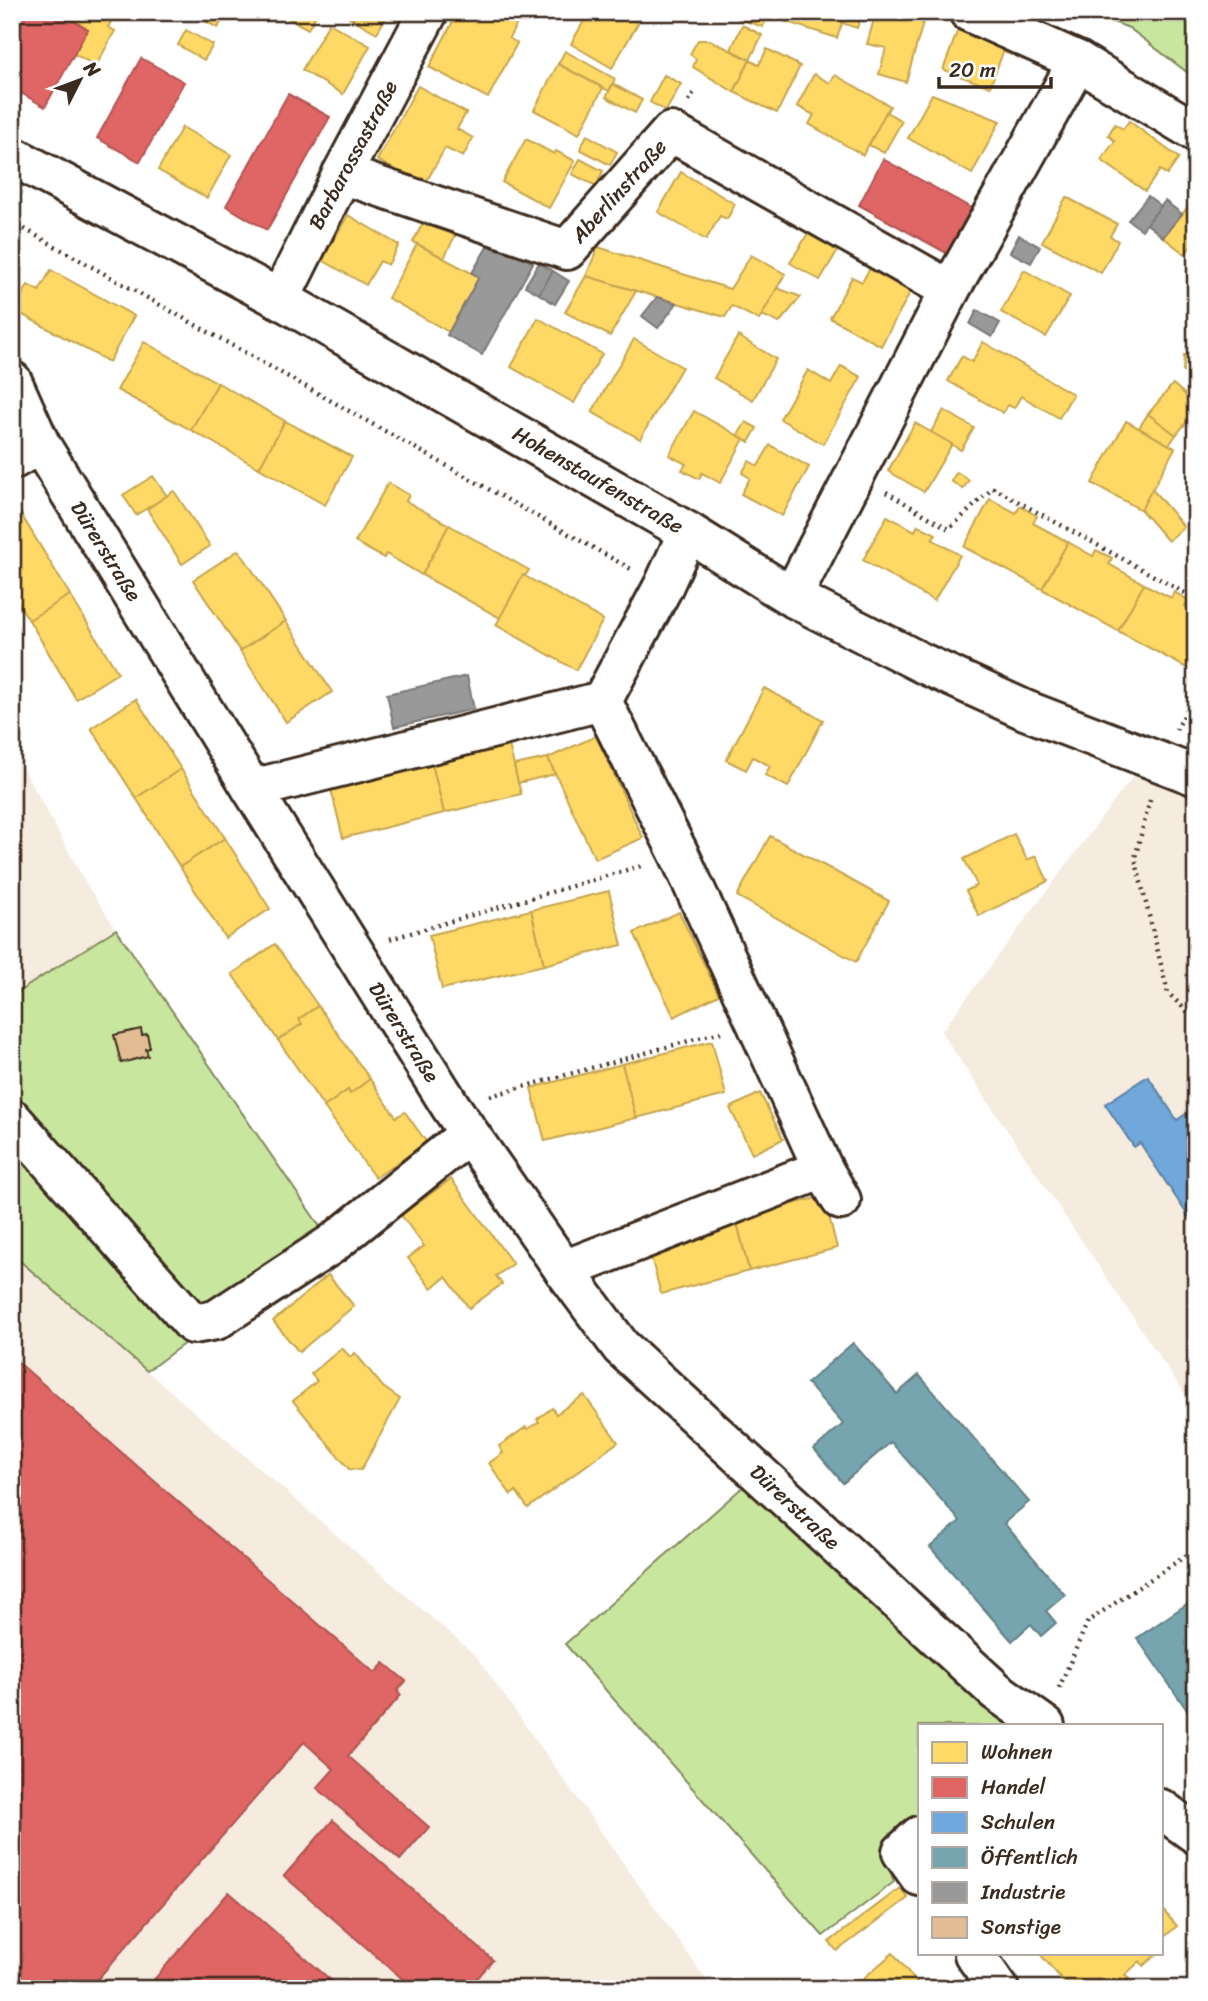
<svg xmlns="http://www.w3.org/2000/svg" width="1208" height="2001" viewBox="0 0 1208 2001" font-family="Sriracha,sans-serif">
	<rect width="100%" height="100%" fill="#fff"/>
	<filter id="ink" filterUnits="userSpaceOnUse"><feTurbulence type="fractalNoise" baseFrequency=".0143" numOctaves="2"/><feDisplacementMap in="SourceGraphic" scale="14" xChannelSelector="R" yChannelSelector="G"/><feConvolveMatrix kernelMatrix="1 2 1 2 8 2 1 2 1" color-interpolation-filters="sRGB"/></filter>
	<g filter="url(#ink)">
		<g fill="#f6ebdf">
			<path d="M12,748l75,137 29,44 -104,67z"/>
			<path d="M1133,776l63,21v614l-255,-379z"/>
			<path d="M12,1254l464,402 237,333h-701z"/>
		</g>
		<g fill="#c9e69e" stroke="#82885e" stroke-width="2">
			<path d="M1087,12h109v67l-67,-51z"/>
			<path d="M116,929l216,315 -116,76 -69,51 -135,-117v-258z"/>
			<path d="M746,1484l237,223 33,19h-97v87l-37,32 12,37 -71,54 -258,-292z"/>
		</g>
		<g fill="#ffd966" stroke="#c4a450" stroke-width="2">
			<path d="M58,12h67l-3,6 -7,-4 -7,13 7,4 -19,35 -22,-12 14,-25z"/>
			<path d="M189,12h37l-8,16z"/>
			<path d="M286,12h25l5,3 -8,14 -24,-13z"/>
			<path d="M340,12h49l-12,21z"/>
			<path d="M458,12h77l-5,9 -9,-5 -12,22 8,5 -29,55 -59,-31z"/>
			<path d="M589,12h31l18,11 -26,45 -41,-24z"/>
			<path d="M719,12h49l-5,15z"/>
			<path d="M786,12h60l-9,26 -53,-17z"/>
			<path d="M846,12h16l-5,16 -15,-5z"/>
			<path d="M876,12h50l-20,70 -27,-8 7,-26 -19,-4z"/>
			<path d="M963,16l56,21 -8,18 -8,-3 -13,35 -47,-17z"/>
			<path d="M329,23l41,23 -27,48 -41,-24z"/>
			<path d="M742,25l20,10 -12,25 -19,-10z"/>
			<path d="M186,30l27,15 -9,15 -26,-15z"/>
			<path d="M698,40h12l40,20 -16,32 -41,-25 3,-8 -6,-5z"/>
			<path d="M767,49l33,17 -23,47 -43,-21 16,-32 9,5z"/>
			<path d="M565,51l50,28 -6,12 -51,-27z"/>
			<path d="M558,64l45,24 -24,46 -45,-24z"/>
			<path d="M814,74l16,9 5,-8 55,31 -27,49 -54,-31 5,-9 -17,-9z"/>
			<path d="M664,75l17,9 -15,27 -16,-9z"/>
			<path d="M613,84l29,16 -7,13 -29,-16z"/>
			<path d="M418,86l48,27 -9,16 16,9 -10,19 -18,-9 -21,38 -47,-26z"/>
			<path d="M932,94l68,27 -28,53 -64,-36z"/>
			<path d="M886,112l16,9 -18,32 -15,-8z"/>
			<path d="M1129,121l50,37 -12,17 -7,-5 -15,21 -44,-31 14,-19 -7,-6 7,-11 8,5z"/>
			<path d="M182,127l49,28 -24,43 -49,-28z"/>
			<path d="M587,135l30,17 -7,13 -30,-16z"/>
			<path d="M526,139l28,15 2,-3 19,10 -26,47 -47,-26z"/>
			<path d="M580,159l23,12 -7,15 -24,-12z"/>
			<path d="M681,172l54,32 -8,15 -7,-3 -14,24 -48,-28z"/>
			<path d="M1066,197l51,27 -7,12 8,5 -17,32 -59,-31z"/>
			<path d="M1196,197v43l-11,14 -22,-17z"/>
			<path d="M348,215l51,30 -11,20 -8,-4 -14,24 -44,-25z"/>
			<path d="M425,219l30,17 -11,22 -31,-16z"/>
			<path d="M809,232l29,18 -18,30 -30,-17z"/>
			<path d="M417,244l62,33 -30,55 -61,-34z"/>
			<path d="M598,247l132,42 21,-34 34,19 -26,46 -27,-14 -7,11 -139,-41z"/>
			<path d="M870,268l41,23 -30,55 -51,-28 22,-41 10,5z"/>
			<path d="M51,270l83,46 -25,46 -95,-52 14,-25 11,6z"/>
			<path d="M1024,270l46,26 -24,41 -45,-25z"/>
			<path d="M586,276l50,15 -26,45 -45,-24z"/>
			<path d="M777,288l24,9 -22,26 -17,-8z"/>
			<path d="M538,318l64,36 -28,49 -63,-36z"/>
			<path d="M738,336l38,23 -23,41 -39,-22z"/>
			<path d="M634,339l48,28 -42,72 -48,-27z"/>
			<path d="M144,342l74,41 -27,47 -74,-40z"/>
			<path d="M983,342l90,52 -14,24 -38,-22 -7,12 -6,-3 -5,8 -55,-32 14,-25 10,6z"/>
			<path d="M1184,355l12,1v17l-13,-1z"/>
			<path d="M841,366l20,11 -38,67 -43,-25 28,-49 23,14z"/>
			<path d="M218,383l67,38 -26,47 -68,-38z"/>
			<path d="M1173,384l23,20v7l-20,24 -28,-21z"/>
			<path d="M944,410l30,18 -13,22 -30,-18z"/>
			<path d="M694,411l50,28 -24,44 -18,-10 -3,6 -17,-9 4,-6 -17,-9z"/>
			<path d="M1148,414l28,21 -7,10 -30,-17z"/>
			<path d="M285,421l67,36 -27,48 -66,-37z"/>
			<path d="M1126,421l49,27 -34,62 -49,-27z"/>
			<path d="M746,422l11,6 -8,14 -11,-7z"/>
			<path d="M915,423l37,21 -28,48 -36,-21z"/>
			<path d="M770,445l39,22 -27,49 -41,-22 9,-16 -8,-5 7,-12 9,5z"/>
			<path d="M957,472l12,8 -6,9 -12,-8z"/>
			<path d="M153,476l14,20 -31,19 -13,-20z"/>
			<path d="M388,483l21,12 -3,6 43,24 -27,50 -36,-21 -2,4 -29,-16z"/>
			<path d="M1152,489l32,38 -16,14 -27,-31z"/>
			<path d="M174,491l36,55 -28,18 -35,-55z"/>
			<path d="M990,499l26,14 4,-7 17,10 -4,7 35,19 -26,47 -78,-42z"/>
			<path d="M16,506l54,89 -41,25 -17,-26v-86z"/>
			<path d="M887,516l28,15 3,-6 18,9 -4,5 28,16 -26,46 -71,-41z"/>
			<path d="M449,525l80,45 -4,6 -2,-1 -23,43 -78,-43z"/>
			<path d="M1068,542l25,14 3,-6 16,8 -3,6 35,20 -26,47 -76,-42z"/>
			<path d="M239,550l47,71 -46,30 -47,-71z"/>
			<path d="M523,575l80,45 -27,50 -80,-45z"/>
			<path d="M1144,584l27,14 3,-6 14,8 -3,6 11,5v62l-78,-42z"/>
			<path d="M70,595l48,78 -42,26 -47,-79z"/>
			<path d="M286,621l46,71 -46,30 -46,-71z"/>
			<path d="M764,688l59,32 -35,67 -23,-12 5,-9 -17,-9 -7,13 -20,-10z"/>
			<path d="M136,699l45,70 -45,29 -45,-70z"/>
			<path d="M596,736l47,102 -48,21 -47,-101z"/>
			<path d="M508,741l13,53 -77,19 -13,-53z"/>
			<path d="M548,758l7,16 -37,9 -4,-18z"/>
			<path d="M431,760l13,53 -101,25 -13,-53z"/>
			<path d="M181,769l44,69 -45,29 -44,-69z"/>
			<path d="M1014,834l13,26 9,-4 12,25 -69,35 -13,-25 11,-6 -13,-26z"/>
			<path d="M770,836l119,65 -33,61 -119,-66z"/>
			<path d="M225,838l45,71 -45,29 -45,-71z"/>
			<path d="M609,891l13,54 -78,20 -13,-55z"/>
			<path d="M531,910l13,55 -102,24 -13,-54z"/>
			<path d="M679,912l40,83 -45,22 -40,-84z"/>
			<path d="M275,944l43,62 -19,13 3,5 -24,16 -46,-66z"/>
			<path d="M318,1006l52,73 -20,15 -2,-4 -24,17 -46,-67 24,-16 -3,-5z"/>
			<path d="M712,1041l14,54 -90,23 -14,-54z"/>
			<path d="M622,1064l14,54 -91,23 -14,-53z"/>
			<path d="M370,1079l26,38 9,-5 22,31 -52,35 -51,-71 24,-17 2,4z"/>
			<path d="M760,1093l23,46 -31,15 -22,-46z"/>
			<path d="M451,1179l62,85 -17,12 6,8 -33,24 -23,-31 -15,11 -23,-30 16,-12 -23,-31z"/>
			<path d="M824,1196l13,52 -88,23 -13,-52z"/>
			<path d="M736,1219l13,52 -88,23 -14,-52z"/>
			<path d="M328,1275l26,31 -55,46 -26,-31z"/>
			<path d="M342,1348l8,9 5,-4 28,34 17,12 -39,71 -12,-1 -56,-68 24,-20 -6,-7z"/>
			<path d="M584,1395l34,47 -90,66 -12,-17 -5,4 -22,-32 14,-10 -4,-7 27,-19 2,2 11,-7 -2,-3 15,-11 4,6z"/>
			<path d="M900,1888l8,10 -71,53 -8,-9z"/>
			<path d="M1161,1908l16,18 -16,14z"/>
			<path d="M893,1953l29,36h-71z"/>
			<path d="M1040,1954h117l-14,12 -3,-5 -15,14 4,4 -11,10h-48z"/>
		</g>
		<g fill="#e06666" stroke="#ae5450" stroke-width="2">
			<path d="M12,12h46l30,17 -43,78 -33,-19z"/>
			<path d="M141,58l43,24 -44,80 -43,-24z"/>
			<path d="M288,94l42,23 -63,113 -41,-24z"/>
			<path d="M883,159l90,50 -25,45 -89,-49z"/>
			<path d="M12,1357l363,316 9,-10 22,18 -9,10 4,4 -53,61 81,71 -29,33 -83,-72 17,-19 -30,-27 -215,247h-77z"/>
			<path d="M333,1820l160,140 -25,29h-54l-130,-113z"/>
			<path d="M229,1892l112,97h-195z"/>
		</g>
		<path fill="#6fa8dc" stroke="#5f82a3" stroke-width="2" d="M1148,1076l29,44 19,-13v23l-9,6 9,13v79l-56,-85 -6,4 -29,-43z"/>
		<g fill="#76a5af" stroke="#648084" stroke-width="2">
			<path d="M853,1343l44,51 22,-19 110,127 -25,21 61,72 -19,16 10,12 -15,13 -10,-12 -19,17 -82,-94 30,-26 -69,-79 -48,41 -29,-34 29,-25 -36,-41z"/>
			<path d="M1196,1598v125l-59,-85z"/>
		</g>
		<g fill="#999" stroke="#7d7874" stroke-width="2">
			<path d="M1148,196l13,10 -19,24 -14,-10z"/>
			<path d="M1165,201l17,13 -19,23 -16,-13z"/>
			<path d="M1019,235l21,12 -9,16 -21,-11z"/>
			<path d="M491,240l42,23 -51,92 -35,-20 32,-58 -7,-4z"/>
			<path d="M539,263l14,8 -14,23 -14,-8z"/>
			<path d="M553,271l16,10 -14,23 -16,-10z"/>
			<path d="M657,297l20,6 -19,25 -16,-12z"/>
			<path d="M977,310l23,13 -8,14 -22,-13z"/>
			<path d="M467,676l7,33 -80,18 -7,-33z"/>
		</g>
		<path fill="#e2bd93" stroke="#3b2a1e" stroke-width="2" d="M141,1029l1,6 5,-1 3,14 -4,1 2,7 -27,7 -7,-28z"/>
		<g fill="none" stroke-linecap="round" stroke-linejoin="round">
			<g stroke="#3b2a1e" stroke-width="44">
				<g id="minor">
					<path d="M969,12l109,49 118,71"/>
					<path d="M342,174l225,76 104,-118 279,158"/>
					<path d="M280,299l62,-125 86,-162"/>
					<path d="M12,381l28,63 212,345 199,318 113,163 57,77 375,344 49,35"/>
					<path d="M12,460l28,-16"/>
					<path d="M688,532l-25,55 -61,114 77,153 144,315 18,31"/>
					<path d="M792,597l158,-307 128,-229"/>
					<path d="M252,789l350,-88"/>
					<path d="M12,1119l181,205 23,-4 116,-76 137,-110"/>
					<path d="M564,1270l259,-101"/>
					<path d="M1161,1809l35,25"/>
					<path d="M919,1836l-17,16 17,24"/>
					<path d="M974,1954l25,35"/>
				</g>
			</g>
			<g stroke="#3b2a1e" stroke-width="44">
				<path id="major" d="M12,156l268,143 408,233 104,65 130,66 103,47 171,66"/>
			</g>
			<g stroke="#3b2a1e" stroke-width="4.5" stroke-dasharray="2 5" stroke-linecap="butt">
				<path d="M689,101l6,-11"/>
				<path d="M12,222l619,347"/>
				<path d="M886,492l63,37 44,-41 203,111"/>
				<path d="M1176,730l20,-36"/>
				<path d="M1150,800l-15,58 33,135 28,27"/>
				<path d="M390,939l254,-74"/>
				<path d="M490,1096l231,-64"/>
				<path d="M1059,1688l29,-67 108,-72"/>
			</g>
			<use href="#minor" stroke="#fff" stroke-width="38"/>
			<use href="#major" stroke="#fff" stroke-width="38"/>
		</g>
	</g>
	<g text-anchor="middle" stroke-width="7" stroke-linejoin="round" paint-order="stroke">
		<g font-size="21" fill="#3b2a1e" stroke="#fff">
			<text transform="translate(353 155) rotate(-62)" y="7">Barbarossastraße</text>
			<text transform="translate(619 191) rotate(-48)" y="7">Aberlinstraße</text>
			<text transform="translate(598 480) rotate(30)" y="7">Hohenstaufenstraße</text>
			<text transform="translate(106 551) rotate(58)" y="7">Dürerstraße</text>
			<text transform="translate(404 1032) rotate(58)" y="7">Dürerstraße</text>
			<text transform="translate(795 1507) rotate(43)" y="7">Dürerstraße</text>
		</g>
	</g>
	<rect width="1208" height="2001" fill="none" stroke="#fff" stroke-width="42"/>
	<rect x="21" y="21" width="1166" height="1959" fill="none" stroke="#3b2a1e" stroke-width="2.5" filter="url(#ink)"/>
	<rect x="918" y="1724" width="245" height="231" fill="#ffffff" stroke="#b1aaa5" stroke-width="2"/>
	<rect x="932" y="1742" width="35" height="21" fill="#ffd966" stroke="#b1aaa5" stroke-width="2"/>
	<text x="981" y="1759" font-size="21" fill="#3b2a1e">Wohnen</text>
	<rect x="932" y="1777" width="35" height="21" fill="#e06666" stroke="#b1aaa5" stroke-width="2"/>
	<text x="981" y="1794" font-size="21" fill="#3b2a1e">Handel</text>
	<rect x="932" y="1812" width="35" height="21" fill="#6fa8dc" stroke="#b1aaa5" stroke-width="2"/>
	<text x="981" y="1829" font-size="21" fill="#3b2a1e">Schulen</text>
	<rect x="932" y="1847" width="35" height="21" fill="#76a5af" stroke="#b1aaa5" stroke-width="2"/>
	<text x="981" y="1864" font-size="21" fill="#3b2a1e">Öffentlich</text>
	<rect x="932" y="1882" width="35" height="21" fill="#999999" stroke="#b1aaa5" stroke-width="2"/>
	<text x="981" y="1899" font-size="21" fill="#3b2a1e">Industrie</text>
	<rect x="932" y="1917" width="35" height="21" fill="#e2bd93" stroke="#b1aaa5" stroke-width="2"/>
	<text x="981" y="1934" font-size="21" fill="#3b2a1e">Sonstige</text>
	<g transform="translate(80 80) rotate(48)" stroke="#ffffff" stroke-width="5" paint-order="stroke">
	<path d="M0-5L12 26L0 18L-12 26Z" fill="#3b2a1e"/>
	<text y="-10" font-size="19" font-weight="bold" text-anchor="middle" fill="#3b2a1e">N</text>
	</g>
	<path d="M939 77v10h112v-10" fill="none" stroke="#3b2a1e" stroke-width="3.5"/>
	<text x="949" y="77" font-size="21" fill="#3b2a1e" stroke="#ffffff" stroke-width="5" paint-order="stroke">20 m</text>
</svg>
